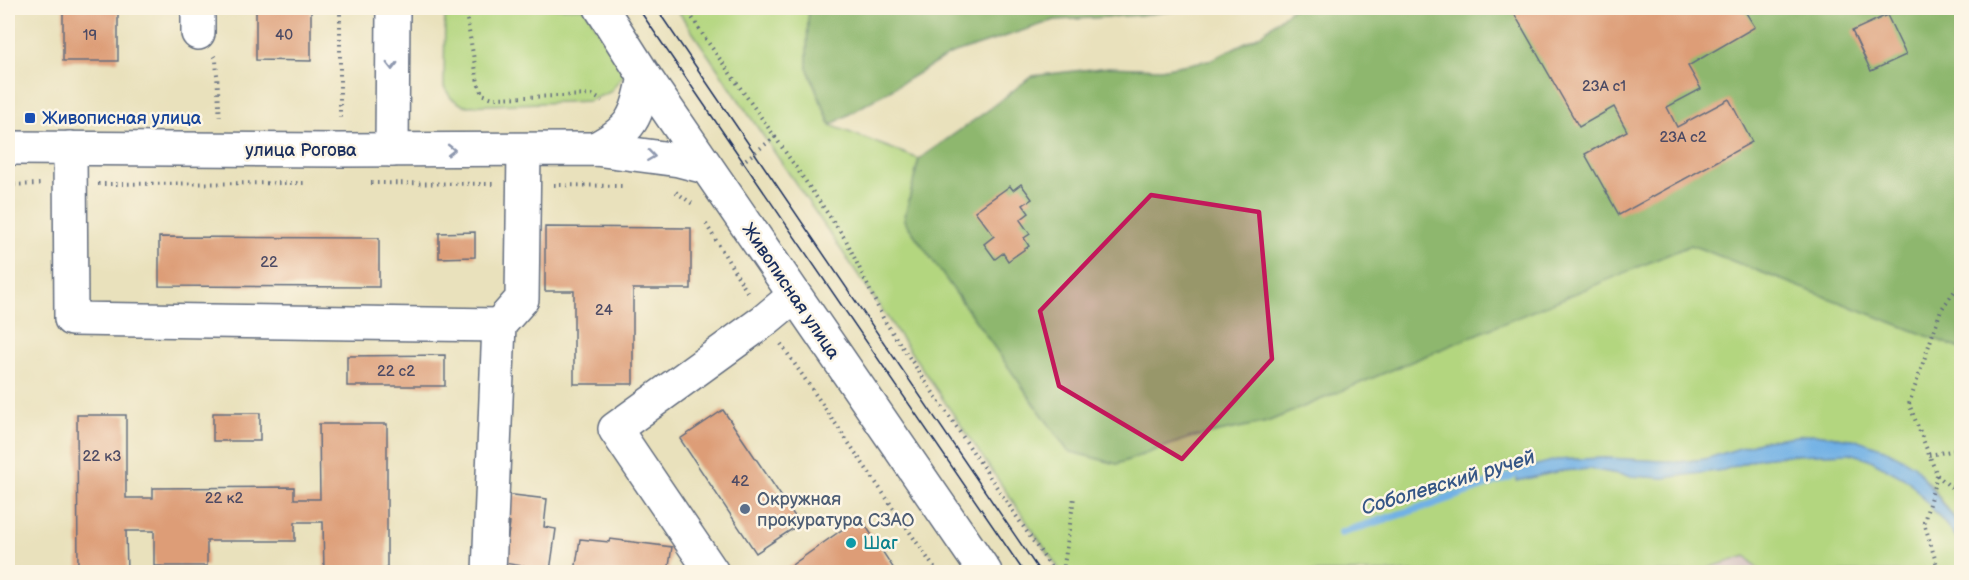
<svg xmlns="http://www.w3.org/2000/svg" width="1969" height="580" viewBox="0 0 1969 580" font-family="'Balsamiq Sans',sans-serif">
	<rect width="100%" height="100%" fill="#fcf5e5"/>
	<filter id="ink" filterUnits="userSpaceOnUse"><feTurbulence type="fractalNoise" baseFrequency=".0167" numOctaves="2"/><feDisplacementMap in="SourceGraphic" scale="12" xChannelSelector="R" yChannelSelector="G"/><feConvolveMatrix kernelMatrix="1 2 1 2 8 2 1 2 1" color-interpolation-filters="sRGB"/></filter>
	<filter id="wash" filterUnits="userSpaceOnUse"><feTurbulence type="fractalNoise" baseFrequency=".008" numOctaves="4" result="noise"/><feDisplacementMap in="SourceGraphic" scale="24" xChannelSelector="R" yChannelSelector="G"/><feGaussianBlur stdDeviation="1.35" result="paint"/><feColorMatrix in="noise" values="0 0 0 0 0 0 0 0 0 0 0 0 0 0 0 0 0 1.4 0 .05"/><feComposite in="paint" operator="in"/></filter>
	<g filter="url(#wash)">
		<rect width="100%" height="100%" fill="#e9e1bc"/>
		<path fill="#d2bfc0" d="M1746,556l15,16h-66z"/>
		<g fill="#b3d67f" stroke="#67826e" stroke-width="1.5">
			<path d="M445,8h140l40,65 -15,19 -21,9 -125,5 -13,-8 -7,-11z"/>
			<path d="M676,8h129l3,2 -1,57 23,58 89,34 -15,61 164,231 49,13 72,-26 78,-16 424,-177 270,104v179l-32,-46 -71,-42 -44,-6 -48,6 -61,19 -26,3 -73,-4 -50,2 -39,21 43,-10 30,-2 39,7 94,-6 37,-12 28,-3 62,-2 19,6 40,22 52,62v29h-200l-15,-16 -51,16h-634z"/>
		</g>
		<g fill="#8eb76e" stroke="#547366" stroke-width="1.5">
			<path d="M805,8h391l-53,7 -88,5 -106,35 -118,70 -24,-58 1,-57z"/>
			<path d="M1293,8h668v341l-270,-104 -424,177 -78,16 -72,26 -49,-13 -164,-231 15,-61 68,-48 45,-35 77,-9 52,2 49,-9 50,-25z"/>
		</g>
		<path fill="#71b1e5" stroke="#4670a2" stroke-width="1.5" d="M1814,434l44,6 31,11 25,14 47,63v15l-52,-62 -40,-22 -19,-6 -62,2 -28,3 -37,12 -59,8 -34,-2 -40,-7 -30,2 -43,10 1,-11 38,-10 50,-2 73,4 26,-3 61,-19z"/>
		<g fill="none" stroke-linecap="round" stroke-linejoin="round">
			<path stroke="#71b1e5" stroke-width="8" d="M1341,533l91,-29 96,-34"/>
		</g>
		<g id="blocks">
			<g fill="#dd9d77">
				<rect x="63" y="8" width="55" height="53"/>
				<path d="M256,8h55v53l-55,-1z"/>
				<path d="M1511,8h232l12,19 -67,39 13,23 -34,18 10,20 52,-28 23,43 -133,73 -34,-61 42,-23 -13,-24 -35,20z"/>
				<path d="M1887,15l19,40 -35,16 -19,-40z"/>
				<path d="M1021,184l11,15 -9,6 6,8 -9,7 10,14 -6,4 5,8 -21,15 -5,-8 -8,6 -11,-15 10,-8 -19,-25 35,-25 3,4z"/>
				<path d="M545,227l146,1v61h-58v95h-59v-93h-29z"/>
				<path d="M475,232v25l-36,1v-25z"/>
				<path d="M159,237l220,1v49l-220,-1z"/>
				<path d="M445,355v31h-98v-30z"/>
				<path d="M723,410l77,114 -44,29 -76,-114z"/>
				<rect x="213" y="413" width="47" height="28"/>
				<path d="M77,415h49v83h27v-10l141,-1v12h26l-1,-75h68v148h-63l-1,-50h-28v19h-88v25h-53v-35h-28l1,41h-49z"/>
				<path d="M505,494l42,5 -3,28 12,2 -6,42 -46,-8 6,-40 -8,-1z"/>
				<path d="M860,517l34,52 -9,3h-103z"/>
				<path d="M580,539l29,3 1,-3 62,8 -4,25h-93z"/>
			</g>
		</g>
	</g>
	<g filter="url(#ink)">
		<use href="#blocks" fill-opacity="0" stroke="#636d7f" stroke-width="1.5"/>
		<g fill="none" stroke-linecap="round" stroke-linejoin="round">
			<g stroke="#636d7f" stroke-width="36">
				<g id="minor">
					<path d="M198,8v25"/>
					<path d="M601,8l44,69 340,495"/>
					<path d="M8,148l332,2 255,-1 84,11 27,7"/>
					<path d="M70,148l1,171 428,6"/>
					<path d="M595,149c38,-20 41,-31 50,-72"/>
					<path d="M392,150l1,-142"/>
					<path d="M489,572l10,-247 23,-26 2,-149"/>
					<path d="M712,572l-97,-143 150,-109 29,-24"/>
				</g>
			</g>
			<g stroke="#636d7f" stroke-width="4" stroke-dasharray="1.5 4.5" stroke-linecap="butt">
				<path d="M340,8v113"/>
				<path d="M465,8l13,75 4,11 11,4 99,-3 10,6"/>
				<path d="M686,8l19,30 70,99 -34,26"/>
				<path d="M214,56l2,4 4,60"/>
				<path d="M775,137l71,103 38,80 170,252"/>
				<path d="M371,183l122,1"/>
				<path d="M98,184l206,-1"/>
				<path d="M8,185l32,-1"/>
				<path d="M554,185l68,1"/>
				<path d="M676,192l18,13"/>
				<path d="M706,224l43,71"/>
				<path d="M1962,287l-3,-2 -18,25 -32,94 28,71 25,22"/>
				<path d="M781,344l156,228"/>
				<path d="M1929,455l33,-6"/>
				<path d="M1937,475l-13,47 15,50"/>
				<path d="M1063,572l11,-75"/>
			</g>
			<use href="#minor" stroke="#fff" stroke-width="33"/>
			<g stroke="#1b2f5e" stroke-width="1.5">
				<path d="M638,8l386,564"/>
				<path d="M656,8l384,564"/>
			</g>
		</g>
		<defs><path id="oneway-chevron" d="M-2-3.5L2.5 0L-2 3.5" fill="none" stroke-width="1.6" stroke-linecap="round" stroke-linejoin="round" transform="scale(1.5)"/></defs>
		<g stroke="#8d97ae">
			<use href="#oneway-chevron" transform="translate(392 66) rotate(90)"/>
			<use href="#oneway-chevron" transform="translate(451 150)"/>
			<use href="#oneway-chevron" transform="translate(651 156) rotate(8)"/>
		</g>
	</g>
	<path fill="#c2185b" fill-opacity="0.2" stroke="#c2185b" stroke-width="4.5" stroke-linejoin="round" d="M1151,195l108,17 13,147 -90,100 -123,-73 -19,-75z"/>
	<rect fill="#1a4fb4" stroke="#fcf5e5" stroke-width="2" x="24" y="112" width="12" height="12" rx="3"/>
	<circle fill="#5c6f8a" stroke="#fcf5e5" stroke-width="2" cx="745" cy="509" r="6"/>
	<circle fill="#0f9aa8" stroke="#fcf5e5" stroke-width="2" cx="851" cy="543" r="6"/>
	<g text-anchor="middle" stroke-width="5" stroke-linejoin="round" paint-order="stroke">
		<g font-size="15" fill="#4c4a64">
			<text x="90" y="40">19</text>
			<text x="284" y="40">40</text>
			<text x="1604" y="91">23А с1</text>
			<text x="1683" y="142">23А с2</text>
			<text x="269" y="267">22</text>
			<text x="604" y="315">24</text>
			<text x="396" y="376">22 с2</text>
			<text x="102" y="461">22 к3</text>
			<text x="740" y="486">42</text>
			<text x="224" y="503">22 к2</text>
		</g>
		<g font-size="18" fill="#164399" stroke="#fcf5e5" text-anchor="start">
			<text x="42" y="124">Живописная улица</text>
		</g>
		<g font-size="18" fill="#1b2f5e" stroke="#fcf5e5">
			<text x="301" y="156">улица Рогова</text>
			<text transform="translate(791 291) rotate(56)" y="6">Живописная улица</text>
		</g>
		<g font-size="18" fill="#4e5e75" stroke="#fcf5e5" text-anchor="start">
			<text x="757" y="505">Окружная<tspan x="757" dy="21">прокуратура СЗАО</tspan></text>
		</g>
		<g font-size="18" fill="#0d838f" stroke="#fcf5e5" text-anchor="start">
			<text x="863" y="549">Шаг</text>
		</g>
		<g font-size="20" font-style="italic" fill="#355686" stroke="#fcf5e5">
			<text transform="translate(1448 482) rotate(-17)" y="7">Соболевский ручей</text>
		</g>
	</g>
	<rect width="1969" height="580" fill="none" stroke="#fcf5e5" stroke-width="30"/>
</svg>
